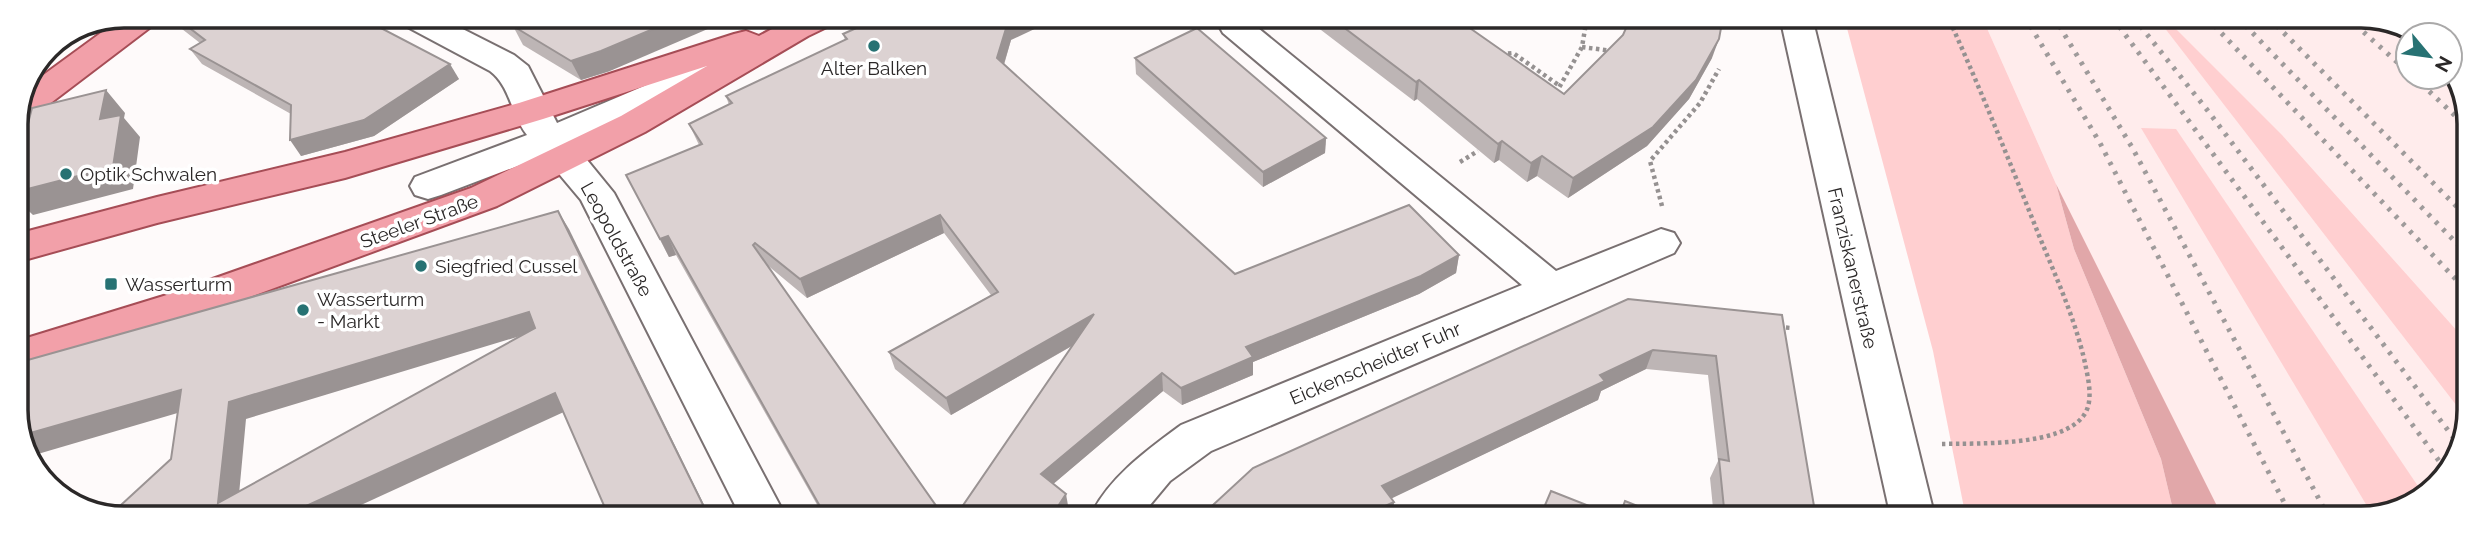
<svg xmlns="http://www.w3.org/2000/svg" width="2485" height="534" viewBox="0 0 2485 534" font-family="Raleway,sans-serif">
	<rect width="100%" height="100%" fill="#fefafa"/>
	<path fill="#ffecec" d="M1982,17l400,1 33,17h-7v42h42v-7l17,32v329l-35,61 -64,26h-193l-14,-59 -105,-275z"/>
	<g fill="#ffcfd0">
		<path d="M1844,17h138l74,167 18,65 87,210 14,59h-209l-33,-167z"/>
		<path d="M2157,18h8l117,117 185,207v77z"/>
		<path d="M2141,128l35,1 248,366 -51,21z"/>
	</g>
	<path fill="#e1a7a9" d="M2056,184l167,334h-48l-14,-59 -87,-210z"/>
	<g fill="none" stroke-linecap="round" stroke-linejoin="round">
		<g stroke="#797071" stroke-width="4">
			<g id="minor">
				<path d="M395,16h42l77,39 14,11 29,57 146,-62 12,-3 12,3 5,8 -5,8 -153,67 40,49 172,324h-45l-160,-317 -37,-44 -103,39 -13,4 -13,-4 -5,-9 5,-9 112,-42c-16,-20 -16,-48 -37,-64l-90,-48z"/>
				<path d="M1231,17l16,2 309,252 105,-42 13,4 6,10 -6,10 -463,198 -41,30 -30,36h-50c18,-39 57,-67 91,-92l341,-140 -299,-252 -4,-7 4,-7z"/>
				<path d="M1780,17h32l123,501h-44z"/>
			</g>
		</g>
		<g stroke="#a64d56" stroke-width="4">
			<g id="major">
				<path d="M124,16h37l-5,7 -125,95 -15,3 15,-37z"/>
				<path d="M796,16h44l-5,7 -27,13 -163,96 -148,74 -304,112 -175,55 -1,-32 153,-47 301,-106 150,-72 86,-50 -164,53 -198,59 -188,45 -140,39v-28l140,-37 188,-45 174,-49 215,-69 12,-3 13,5z"/>
			</g>
		</g>
		<g stroke="#959191" stroke-width="4.5" stroke-dasharray="3.5 3.5" stroke-linecap="butt">
			<path d="M1582,47l30,4"/>
			<path d="M1501,54l12,-1 47,33"/>
			<path d="M1556,93l26,-46 5,-30"/>
			<path d="M1460,162l18,-11"/>
			<path d="M1662,206l-12,-45 50,-58 19,-34"/>
			<path d="M1779,327l12,1"/>
			<path d="M1942,444c35,-1 120,3 142,-29 10,-14 4,-37 1,-52 -10,-45 -30,-88 -47,-130 -29,-73 -58,-145 -90,-216"/>
		</g>
		<use href="#minor" fill="#fff" fill-rule="evenodd"/>
		<use href="#major" fill="#f2a0a9" fill-rule="evenodd"/>
		<g stroke="#9f9b9b" stroke-width="5" stroke-dasharray="3.5 7" stroke-linecap="butt">
			<path d="M2025,17l75,126 192,375"/>
			<path d="M2054,17l79,132 196,369"/>
			<path d="M2113,18l332,451"/>
			<path d="M2134,18l74,93 251,334"/>
			<path d="M2207,18l260,273"/>
			<path d="M2238,18l229,236"/>
			<path d="M2269,18l198,199"/>
			<path d="M2348,18l60,54"/>
			<path d="M2414,77l53,50"/>
		</g>
	</g>
	<g fill="#bdb5b5">
		<path d="M172,16h186l101,63 -85,57 -73,20 -10,-42 -89,-50 -12,-15 10,-6 -18,-14z"/>
		<path d="M1304,17h150l110,77 148,-36 -23,41 -42,47 -79,52 -31,-22 -10,6 -28,-22 -5,3 -77,-64 -3,2z"/>
		<path d="M513,26l97,45 -29,9 -58,-35z"/>
		<path d="M843,34l168,6 -7,25 231,209 224,-19 -3,18 -37,21 -166,68v13l-71,30 -19,-14 -110,93 16,27 -114,6 117,-171 -121,69 -56,-46 -6,-17 102,-57 -47,-62 -137,65 -41,-34 178,253h-120l-148,-262 -7,2 -43,-82 73,-30 -10,-21 40,-19 -3,-9 119,-56z"/>
		<path d="M1135,58l191,80 -1,15 -62,34 -127,-113z"/>
		<path d="M1628,299l154,16 34,203h-102l-4,-40 8,-17 -10,-86 -62,-6 -45,22 -3,9 -207,98 3,4 -2,15h-192z"/>
	</g>
	<g fill="#9a9393">
		<path d="M684,16h54l-128,55 -29,9 -10,-19z"/>
		<path d="M1019,17h41l-49,23 -11,37 -3,-19 11,-36z"/>
		<path d="M1719,39l-7,19 -23,41 -42,47 -79,52 5,-20z"/>
		<path d="M450,64l9,15 -85,57 -73,20 -11,-16z"/>
		<path d="M1419,80l-2,19 -3,2 2,-19z"/>
		<path d="M106,90l19,23 -1,5 16,19 -7,52 -100,26 -17,-16v-7l84,-73z"/>
		<path d="M1326,138l-1,15 -62,34v-15z"/>
		<path d="M1502,141l-3,19 -5,3 4,-19z"/>
		<path d="M1542,156l-5,20 -10,6 4,-19z"/>
		<path d="M558,211l11,18 141,288h-1z"/>
		<path d="M940,215l4,18 -137,65 -7,-19z"/>
		<path d="M668,236l8,19 -7,2 -9,-18z"/>
		<path d="M1459,255l-3,18 -37,21 -166,68v13l-71,30 -1,-17 65,-41z"/>
		<path d="M529,312l11,18 -294,89 -9,97 -19,-13 11,-101z"/>
		<path d="M1094,314l2,18 -145,83 -5,-17z"/>
		<path d="M1653,350l-7,19 -45,22 -3,9 -218,104 2,-18 218,-111z"/>
		<path d="M1162,373l1,18 -118,100 -4,-17z"/>
		<path d="M181,390l17,17 -167,49 -11,-20z"/>
		<path d="M555,393l11,18 -229,105h-53z"/>
		<path d="M1066,494l3,17 -4,6h-14z"/>
		<path d="M1394,502l-2,15h-31z"/>
	</g>
	<g fill="#dcd2d2" stroke="#9a9393" stroke-width="2" fill-rule="evenodd">
		<path d="M174,16h184l92,48 -86,56 -74,20 1,-35 -101,-56 15,-9z"/>
		<path d="M538,16h146l-83,35 -30,10 -58,-35z"/>
		<path d="M883,16l136,1 -11,5 -11,36 238,216 174,-69 50,50 -38,21 -175,71 7,10 -72,31 -19,-15 -121,101 25,20 -15,23h-96l139,-203 -148,84 -57,-46 109,-60 -58,-77 -140,64 -45,-36 -2,2 191,272h-118l-158,-281 -8,3 -34,-64 76,-31 -13,-20 43,-21 -6,-7 121,-57 -4,-5z"/>
		<path d="M1330,17h124l110,77 59,-59 8,-18h92l-4,22 -23,41 -43,47 -80,51 -31,-22 -11,7 -29,-22 -4,3 -79,-64 -3,2z"/>
		<path d="M1197,28l129,110 -63,34 -128,-114z"/>
		<path d="M106,90l-6,29 21,-4 -8,52 -97,25v-22l16,-62z"/>
		<path d="M558,211l151,306h-100l-54,-124 -271,123h-175l62,-57 10,-69 -161,46 -2,-4 -1,-69zM529,312l6,16 -317,175 11,-101z"/>
		<path d="M1628,299l154,16 34,203h-91l-6,-59 10,2 -13,-105 -63,-6 -53,25 5,6 -223,105 12,16 -33,15h-161l53,-49z"/>
		<path d="M1551,491l66,26h-77z"/>
		<path d="M1625,501l40,16h-46z"/>
	</g>
	<g fill="#277273" stroke="#fff" stroke-width="2.5">
		<circle cx="874" cy="46" r="7"/>
		<circle cx="66" cy="174" r="7"/>
		<circle cx="421" cy="266" r="7"/>
		<rect x="104" y="277" width="14" height="14" rx="3.5"/>
		<circle cx="303" cy="310" r="7"/>
	</g>
	<g text-anchor="middle" stroke-width="7" stroke-linejoin="round" paint-order="stroke">
		<g font-size="19" fill="#2b2828" stroke="#fff" text-anchor="start">
			<text x="874" y="75" text-anchor="middle">Alter Balken</text>
			<text x="80" y="181">Optik Schwalen</text>
			<text x="435" y="273">Siegfried Cussel</text>
			<text x="125" y="291">Wasserturm</text>
			<text x="317" y="306">Wasserturm<tspan x="317" dy="22">- Markt</tspan></text>
		</g>
		<g font-size="19" fill="#2b2828" stroke="#fff">
			<text transform="translate(419 221) rotate(-20)" y="7">Steeler Straße</text>
			<text transform="translate(617 239) rotate(61)" y="7">Leopoldstraße</text>
			<text transform="translate(1853 268) rotate(77)" y="7">Franziskanerstraße</text>
			<text transform="translate(1375 363) rotate(-23)" y="7">Eickenscheidter Fuhr</text>
		</g>
	</g>
	<path d="M0 0H2485V534H0ZM124 28H2361A96 96 0 0 1 2457 124V410A96 96 0 0 1 2361 506H124A96 96 0 0 1 28 410V124A96 96 0 0 1 124 28Z" fill="#fff" fill-rule="evenodd"/>
	<path fill="none" stroke="#2b2828" stroke-width="3.5" d="M124 28H2361A96 96 0 0 1 2457 124V410A96 96 0 0 1 2361 506H124A96 96 0 0 1 28 410V124A96 96 0 0 1 124 28Z"/>
	<g transform="translate(2429 56) rotate(119)"><circle r="33" fill="#ffffff" stroke="#aaa9a9" stroke-width="2"/>
	<path d="M0-5L12 26L0 18L-12 26Z" fill="#277273"/>
	<text y="-10" font-size="19" font-weight="bold" text-anchor="middle" fill="#2b2828">N</text>
	</g>
</svg>
